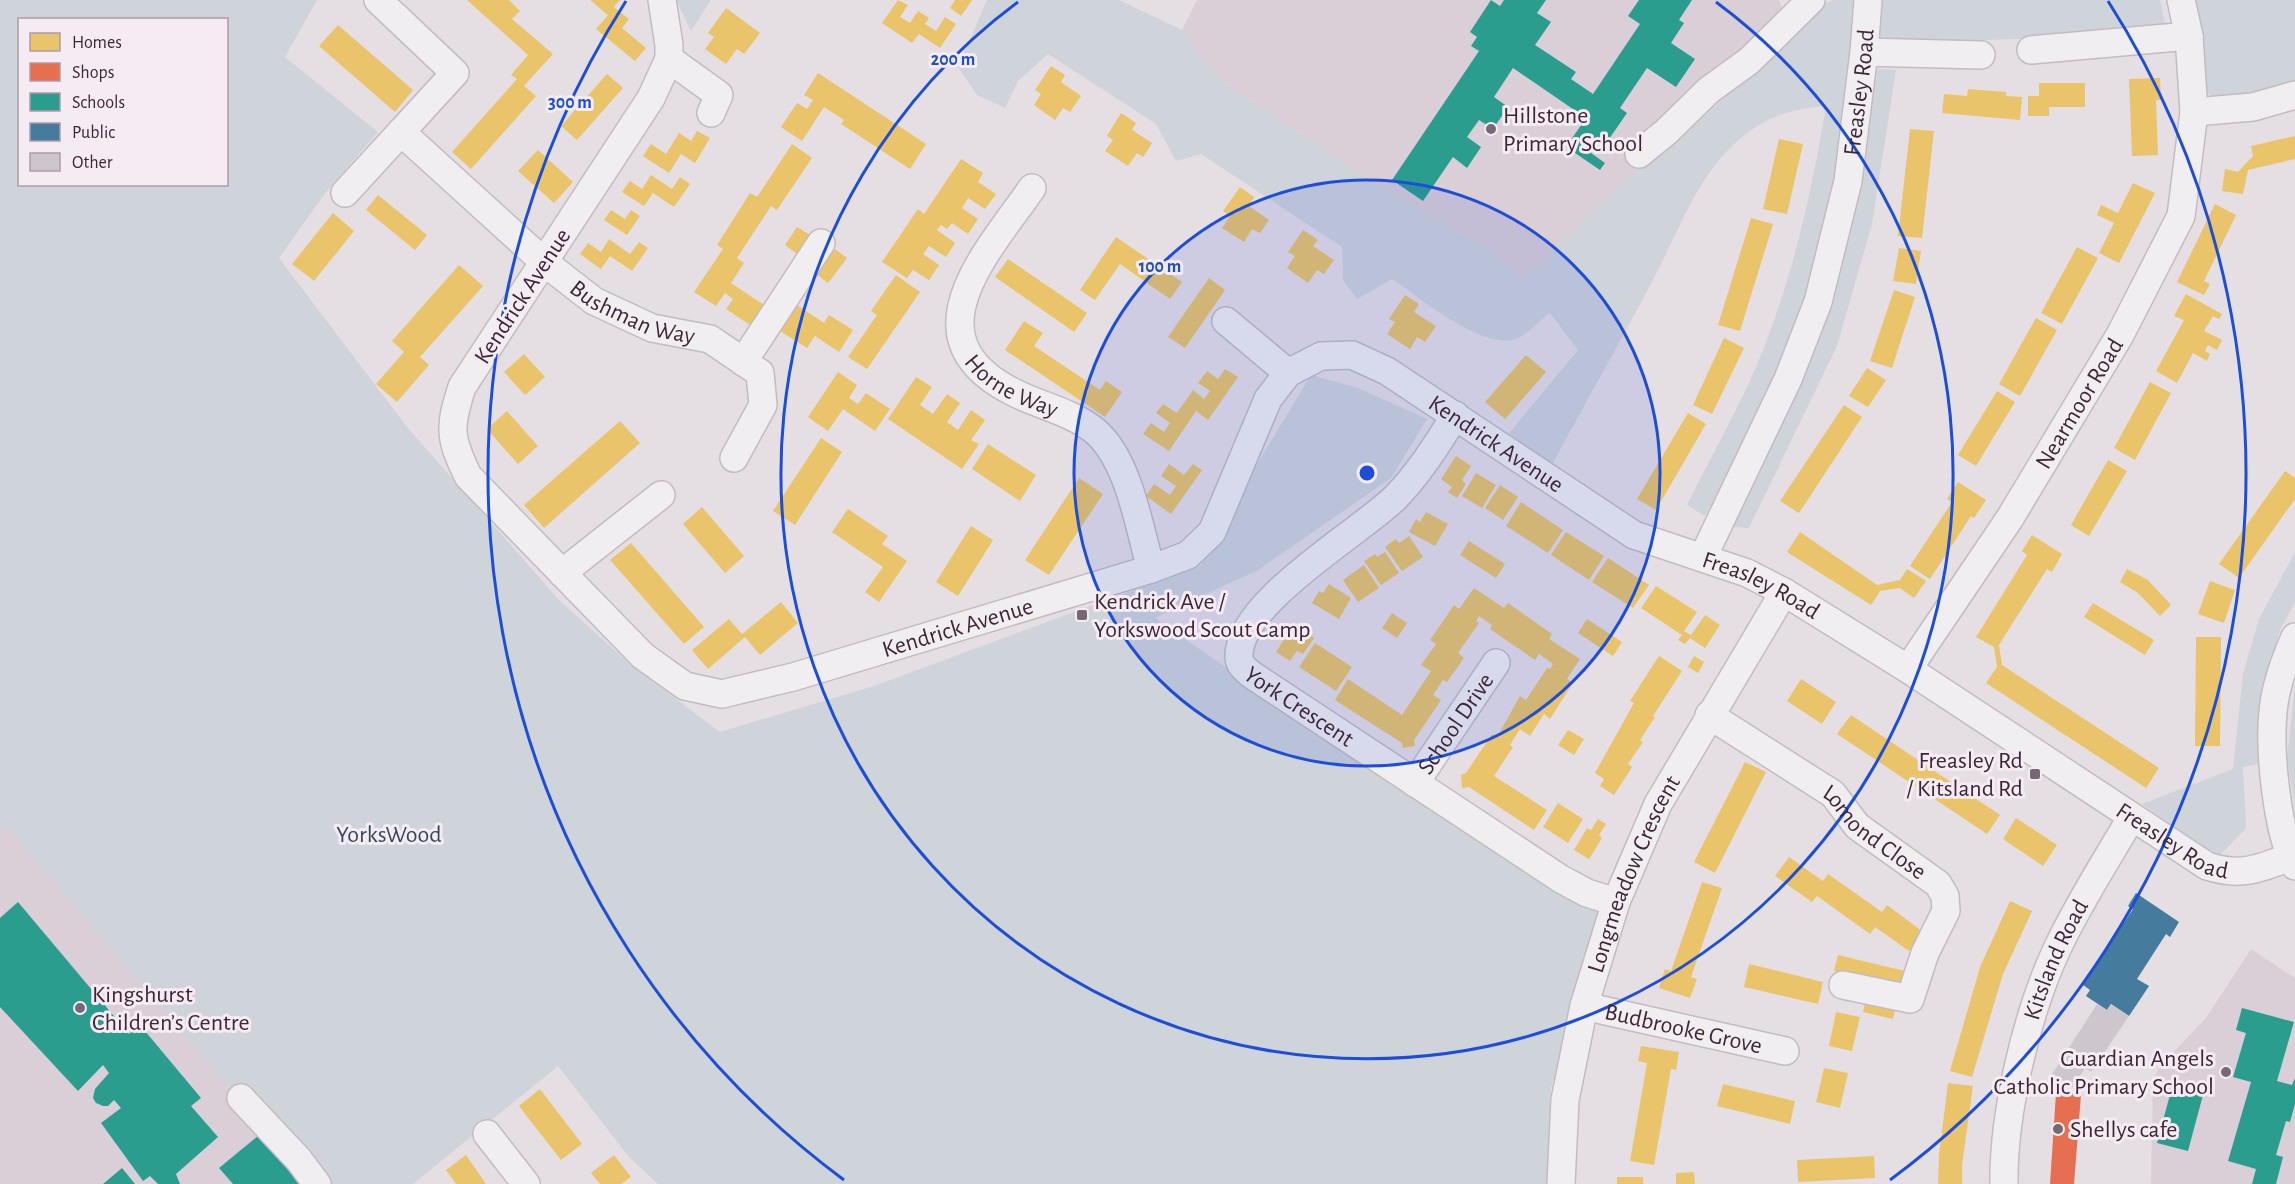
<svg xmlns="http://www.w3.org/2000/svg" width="2295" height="1184" viewBox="0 0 2295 1184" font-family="'Alegreya Sans',sans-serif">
	<rect width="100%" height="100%" fill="#e5dfe4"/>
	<g fill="#dacfd7">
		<path d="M1197,0h582l6,16 -28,56 -132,109 -102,98 -30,-27 -107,-62 -171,-114 -33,-46z"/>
		<path d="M0,829l10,2 301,353h-311z"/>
		<path d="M2251,949l44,29v206h-144l2,-105 9,-15 44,-46z"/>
	</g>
	<g fill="#cfd3da" fill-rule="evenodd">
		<path d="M0,0h317l-32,57 93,75 -52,60 -47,66 128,169 152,173 72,65 89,67 154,-46 327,-121 55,-99 55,-91 47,13 69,31 -36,59 -133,92 -103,48 106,74 338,221 -48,175 -3,96h-890l-28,-26 -72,-92 -145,118h-102l-301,-353 -10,-2zM20,20h206v164h-206z"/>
		<path d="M676,0h35l-20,31z"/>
		<path d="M987,0h132l63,30 33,46 171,114 107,62 30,27 102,-98 132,-109 28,-56 49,-16h25l-16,144 -20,93 -24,81 -47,113 -47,85 -18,-11c19,-39 41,-78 60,-118 40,-85 64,-188 79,-281 -40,4 -63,11 -94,40 -35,34 -52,81 -74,124 -34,66 -72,131 -107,197l-42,-34 69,-83 -28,-37c-11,7 -22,22 -34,26 -35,11 -95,-41 -124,-60l-35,20 -14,-19 -1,-33 -141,-93 -25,7 -20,-37 -108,-70 -30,27 -13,27 -28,-13 -19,-28z"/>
		<path d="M1879,0h281l7,33 -257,10 -31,4z"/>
		<path d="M2189,0h106v84l-70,21 -22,-15z"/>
		<path d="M1870,68l26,2 -24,154 -35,122 -88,182 -18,-1 46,-108z"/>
		<path d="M2295,552v50l-15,28 -15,52 -4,28 -2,54 -16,3 3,61 -28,29 -76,-53 91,-35 10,-95 16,-55z"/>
		<path d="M2295,684v122l-8,-47z"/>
	</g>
	<g fill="#e9c46a">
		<path d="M467,0h42l11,11 -8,8 41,35 -29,32 12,10 -65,73 -19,-17 65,-73 -6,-4 17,-20z"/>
		<path d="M590,0h30l-6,7 15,12 -7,9 24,20 -11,13 -39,-32 12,-14z"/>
		<path d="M898,0l10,5 -8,12 10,6 8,-12 11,7 -4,6 11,7 9,-14 11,7 -16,24 -21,-14 -7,9 -30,-20z"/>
		<path d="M955,0h17l-11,16 -11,-8z"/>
		<path d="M726,8l34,25 -16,21 -7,-5 -11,15 -21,-15 9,-12 -6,-4z"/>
		<path d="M338,25l75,65 -18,22 -76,-66z"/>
		<path d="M1051,66l14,9 -4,7 20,14 -11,16 -7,-4 -8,12 -21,-15 7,-11 -6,-4z"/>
		<path d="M818,73l108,71 -16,25 -69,-45 3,-4 -20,-13 -22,34 -21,-14 16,-24 10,6 6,-9 -9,-5z"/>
		<path d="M607,74l16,14 -46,52 -16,-14z"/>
		<path d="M2160,78l1,22h-5l2,55 -26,1 -3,-77z"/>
		<path d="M2039,83h46v24h-36v9h-21v-20h11z"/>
		<path d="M1968,89l38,3v4l16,1 -2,23 -78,-7 2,-19 23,2z"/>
		<path d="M1121,113l15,10 -4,7 20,13 -9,14 -6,-4 -9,13 -23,-15 8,-11 -6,-4z"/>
		<path d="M1910,129l24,2 -12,107 -24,-2z"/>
		<path d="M697,131l13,7 -15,25 -14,-9 -12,19 -26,-17 8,-12 15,10 13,-21 12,8z"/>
		<path d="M2295,136v23l-47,11 -5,24 -21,-3 3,-22 13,3 15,-16 -2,-10z"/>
		<path d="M1779,139l24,5 -16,70 -24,-5z"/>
		<path d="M792,144l20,14 -35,52 -6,-4 -34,52 7,5 -13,20 33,22 -14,20 -24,-16 7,-10 -8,-6 -9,13 -22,-14 29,-43 -6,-4 33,-52 7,4z"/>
		<path d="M538,150l35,32 -19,21 -36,-32z"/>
		<path d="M961,159l22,14 -5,9 18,12 -11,15 -17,-11 -6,10 16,11 -10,15 -16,-11 -5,6 -6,-4 -4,5 18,13 -9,14 -17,-11 -6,8 16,11 -10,15 -16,-10 -6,8 -25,-16 36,-53 6,5z"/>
		<path d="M651,175l21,14 8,-12 10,7 -16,23 -21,-14 -9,13 -22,-14 8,-11 12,8z"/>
		<path d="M2133,183l22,10 -36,70 -20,-10 15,-30 -17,-8 4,-10 17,8z"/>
		<path d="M1240,187l14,10 -5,9 20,14 -9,13 -8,-4 -8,13 -22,-14 8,-12 -7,-5z"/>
		<path d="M378,195l49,40 -12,15 -49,-40z"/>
		<path d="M2215,204l21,11 -32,66 6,3 -6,11 -27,-13z"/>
		<path d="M611,210l14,9 6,-9 9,6 -13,19 -23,-15z"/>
		<path d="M333,213l21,18 -40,50 -22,-17z"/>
		<path d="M1751,218l22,6 -33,107 -22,-6z"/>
		<path d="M797,227l13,8 -13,19 -12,-9z"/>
		<path d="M1303,230l15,10 -5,6 21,14 -10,14 -7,-4 -9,13 -21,-15 8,-12 -7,-4z"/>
		<path d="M1116,237l66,45 -12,17 -50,-35 -25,36 -15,-10z"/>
		<path d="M609,239l21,15 9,-12 9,6 -16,23 -22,-15 -9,13 -21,-15 8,-11 13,9z"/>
		<path d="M2077,247l21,11 -36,66 -21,-11z"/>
		<path d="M1899,248l22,3 -5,33 -23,-3z"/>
		<path d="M835,249l12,9 -19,25 -12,-9z"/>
		<path d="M1008,259l79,54 -13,19 -79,-55z"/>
		<path d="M459,265l24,21 -63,71 9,8 -32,37 -21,-18 28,-32 -12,-11z"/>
		<path d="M896,275l24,17 -53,77 -19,-12 29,-42 -6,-4z"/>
		<path d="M1209,278l16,12 -40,58 -17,-11z"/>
		<path d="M1894,290l21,7 -23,71 -22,-7z"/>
		<path d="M2186,294l36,20 -3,5 -6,-3 -9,15 18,9 -5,10 -9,-5 -3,6 5,3 -3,7 -14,-8 -16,30 -21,-12 28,-51 -10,-4z"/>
		<path d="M1405,295l14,9 -5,8 22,14 -11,16 -8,-5 -7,12 -23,-15 8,-12 -6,-3z"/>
		<path d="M797,305l27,18 5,-8 24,15 -14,22 -24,-16 -8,12 -27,-17z"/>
		<path d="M2036,318l21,12 -37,66 -21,-12z"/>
		<path d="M1024,321l19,12 -9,13 66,44 6,-9 16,11 -17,25 -100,-67z"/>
		<path d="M1724,338l20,10 -32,66 -19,-9z"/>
		<path d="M524,354l21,23 -20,18 -21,-23z"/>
		<path d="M1526,355l20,17 -41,47 -20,-17z"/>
		<path d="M1867,368l19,12 -18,27 -19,-11z"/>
		<path d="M1225,369l13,8 -30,43 -12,-9 -27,40 -26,-17 8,-11 13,9 6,-9 -14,-10 7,-9 14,9 16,-23 11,9 6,-8 -12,-8 9,-12 11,8z"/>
		<path d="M838,372l19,13 -8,13 9,6 8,-11 24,16 -15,22 -32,-22 -15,22 -20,-14z"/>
		<path d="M916,377l16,10 -12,18 13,9 14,-20 13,9 -13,19 11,8 13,-20 14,10 -14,20 8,4 -17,25 -74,-50z"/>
		<path d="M2150,382l21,11 -36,67 -21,-12z"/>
		<path d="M1997,391l18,11 -39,64 -18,-11z"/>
		<path d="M1844,405l18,12 -63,96 -19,-12z"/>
		<path d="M507,411l31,35 -20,18 -31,-35z"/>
		<path d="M1688,413l18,11 -50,86 -19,-11z"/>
		<path d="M620,421l20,22 -96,85 -20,-23z"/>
		<path d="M821,438l21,14 -47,73 -22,-14z"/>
		<path d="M988,444l48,31 -16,26 -48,-32z"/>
		<path d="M1456,456l15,10 -9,14 4,4 -9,14 -9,-6 4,-5 -11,-8z"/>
		<path d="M2108,460l19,11 -38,65 -18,-11z"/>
		<path d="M1169,464l15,11 9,-11 9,6 -31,44 -25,-18 8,-12 16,11 6,-9 -15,-10z"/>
		<path d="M2285,471l10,7v21l-56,79 -20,-14z"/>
		<path d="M1476,473l20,12 -14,23 -20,-12z"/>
		<path d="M1079,478l24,16 -54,81 -24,-15z"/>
		<path d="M1958,482l28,18 -12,18 -3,-2 -41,63 -20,-13 42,-64 -5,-3z"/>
		<path d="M1500,485l18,12 -15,23 -18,-12z"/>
		<path d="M1521,502l42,28 -15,23 -42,-27z"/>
		<path d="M702,507l42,49 -19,17 -42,-49z"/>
		<path d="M848,509l40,27 -6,8 25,17 -28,41 -14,-10 18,-25 -51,-35z"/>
		<path d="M1426,512l22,12 -13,22 -26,-14 7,-13 4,3z"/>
		<path d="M971,526l22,14 -35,56 -22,-14z"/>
		<path d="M1566,532l38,24 -15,24 -38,-25z"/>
		<path d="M1800,532l77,53 23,-5 7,-11 19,12 -12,17 -14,-10 -20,3 -9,14 -84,-53z"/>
		<path d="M2032,535l30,19 -10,18 -5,-3 -48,76 3,20 157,103 -13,20 -160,-105 11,-16 -3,-20 -18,-10 51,-82 -5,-4z"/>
		<path d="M1409,536l14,21 -21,14 -17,-24 11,-8 3,4z"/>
		<path d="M1469,541l36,23 -9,14 -36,-23z"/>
		<path d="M631,543l73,84 -20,17 -74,-84z"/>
		<path d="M1385,552l14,21 -18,12 -17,-24 11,-7 2,3z"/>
		<path d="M1608,558l41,27 -16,23 -41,-26z"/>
		<path d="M1364,565l15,23 -21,14 -15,-22z"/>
		<path d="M2127,569l21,11 23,25 -11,11 -22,-23 -18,-11z"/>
		<path d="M2210,581l25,9 -11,33 -26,-9z"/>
		<path d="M1329,584l22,14 -12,21 -27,-16 7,-12 4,2z"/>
		<path d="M1656,586l41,26 -13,19 7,4 14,-20 15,10 -15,23 -15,-10 -5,6 -7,-4 4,-5 -41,-27z"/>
		<path d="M1474,588l30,20 4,-5 44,31 -3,5 31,20 -13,20 6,4 -23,36 -6,-5 -14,22 -10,-7 -10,16 3,2 -19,29 53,34 -13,20 -65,-43 -7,1 -1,-13 5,-2 26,-39 5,3 23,-41 6,4 21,-32 3,1 3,-5 -14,-10 -4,6 -45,-31 2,-4 -13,-9 -3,5 3,2 -21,30 6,5 -17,24 -4,-2 -10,15 8,5 -27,40 1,6 -12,2 -1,-5 -67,-43 13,-21 54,36 29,-44 -10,-6 15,-21 -6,-4 24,-35 5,4z"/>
		<path d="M781,602l17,21 -38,32 -15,-18 -37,32 -16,-19 37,-31 13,15z"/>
		<path d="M2093,603l61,37 -9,15 -61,-38z"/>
		<path d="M1392,613l15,10 -10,15 -15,-10z"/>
		<path d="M1587,619l35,23 -9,14 -35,-23z"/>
		<path d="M1290,630l12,7 4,-5 8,6 -11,16 -6,-3 -7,10 -14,-9z"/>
		<path d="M2196,637h25l-1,109h-25z"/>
		<path d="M1315,643l37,24 -16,24 -37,-24z"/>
		<path d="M1659,656l23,15 -29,45 2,1 -15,23 3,2 -15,22 4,3 -18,28 -14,-9 4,-7 -9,-6 39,-70 -4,-2z"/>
		<path d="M1694,656l10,6 -6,11 -10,-6z"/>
		<path d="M1801,679l35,23 -14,22 -35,-23z"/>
		<path d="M1851,715l149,100 -13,19 -150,-100z"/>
		<path d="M1568,730l16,9 -10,16 -16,-10z"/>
		<path d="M1745,762l21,10 -51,101 -21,-11z"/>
		<path d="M1558,803l25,16 -15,24 -25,-16z"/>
		<path d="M2016,818l41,27 -14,21 -40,-27z"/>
		<path d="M1598,819l8,5 -7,11 3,3 -13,21 -15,-9 13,-22 4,2z"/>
		<path d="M1789,857l34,24 5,-7 54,38 5,-7 36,27 -14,19 -34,-24 -5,7 -53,-38 -5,6 -37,-26z"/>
		<path d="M1702,882l20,6 -31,89 6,2 -7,19 -31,-10 6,-19 6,2z"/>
		<path d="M2010,901l22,10 -29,63 -31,103 -22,-6 30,-104z"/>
		<path d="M1838,955l71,17 -3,16 -72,-17z"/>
		<path d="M1749,964l74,18 -5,22 -74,-17z"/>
		<path d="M1866,999l30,7 -3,13 -30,-7z"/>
		<path d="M1836,1012l24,5 -8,34 -23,-5z"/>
		<path d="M1641,1046l38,6 -3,18 -5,-1 -17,96 -24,-4 17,-98 -9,-2z"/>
		<path d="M1824,1068l24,5 -8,35 -24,-6z"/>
		<path d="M1948,1083l25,3 -11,79v19h-24l1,-29z"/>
		<path d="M1723,1084l72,17 -5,23 -73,-18z"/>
		<path d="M540,1089l42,55 -21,16 -42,-54z"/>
		<path d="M466,1155l20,29h-30l-10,-14z"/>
		<path d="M614,1155l17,22 -10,7h-21l-9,-11z"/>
		<path d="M1874,1156l1,22 -77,4 -1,-22z"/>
		<path d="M1694,1172l1,12h-19v-11z"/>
		<rect x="1617" y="1177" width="26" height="7"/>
	</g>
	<path fill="#e76f51" d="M2056,1093l25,2 -7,89h-24z"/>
	<g fill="#2a9d8f">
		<path d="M1491,0l9,6 4,-6h42l-9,13 14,9 -16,23 41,27 -5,7 22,15 47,-70 -12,-8 11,-16h53l-13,20 5,3 -13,20 24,16 -19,28 -29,-19 -27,40 7,5 -20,29 -6,-4 -10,15 14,10 -5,7 -34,-23 20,-29 -73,-50 -19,29 14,10 -15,22 -14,-9 -12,17 14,10 -14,21 -14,-11 -30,44 -31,-21 87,-129 -8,-5 6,-9 -7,-5z"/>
		<path d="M18,902l111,132 11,-9 61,73 -10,8 27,31 -42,37 4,10h-22l-8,-8 -7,5 -42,-58 20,-15 -7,-8 -6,6h-5l-7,-3 -3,-5 2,-9 14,-16 -6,-8 -25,26 -78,-84v-89z"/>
		<path d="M2242,1008l52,14 -17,59 15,4 3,-7v26l-5,18 -4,-1 -10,34 7,2 -7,27h-24l4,-15 -28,-8 23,-79 -18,-5 13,-44 -10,-3z"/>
		<path d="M2172,1087l31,8 -15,56 -31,-8z"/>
		<path d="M264,1131l45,53h-76l-14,-16z"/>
		<path d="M122,1168l13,16h-32z"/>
	</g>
	<path fill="#457b9d" d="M2136,893l43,29 -9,15 -4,-3 -29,45 12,7 -20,30 -18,-12 -4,6 -21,-14 4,-6 -7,-5 50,-76 -5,-3z"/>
	<path fill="#cdc6cc" d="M2097,1004l10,6 4,-6 18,12 -38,56 -6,-4 -12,19 -26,-5z"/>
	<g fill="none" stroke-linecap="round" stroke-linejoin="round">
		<g stroke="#c2bcc0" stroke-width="30">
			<g id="minor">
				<path d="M378,0l77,73 -54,59"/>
				<path id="s1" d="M662,0l7,45v14l-18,39 -189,289c-13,40 -13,50 6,89l175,180 42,30 37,8 71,-17 358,-108 37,-14 24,-23 56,-133 20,-26 33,-17 31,-1 35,16 247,164 113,38 37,19 124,77 299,197c34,11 51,3 83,-9"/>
				<path d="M2031,50l158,-14"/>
				<path d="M1864,52l117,3"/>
				<path d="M669,59l50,36 -8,18"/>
				<path d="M2194,112l59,-5 42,-12"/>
				<path d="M1639,154l27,-22 43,-42 40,-29 62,-61"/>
				<path id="s2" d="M1032,188c-44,64 -127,149 -19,204 27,14 57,19 82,39 34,29 44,96 56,138"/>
				<path id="s3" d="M345,193l56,-61 143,130 50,39 58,27 58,11 50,34 3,32 -29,53"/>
				<path d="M1226,321l62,52"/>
				<path d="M743,362l78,-119"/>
				<path id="s4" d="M1455,415c-17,29 -36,58 -59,82 -35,35 -159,106 -157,160 0,8 7,13 13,18l309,204 26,14 29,9"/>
				<path id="s5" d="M1703,557l85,-178 30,-77 30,-121 16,-129 4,-52"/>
				<path d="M562,573l99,-78"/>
				<path d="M2295,637c-10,23 -20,50 -22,75 -4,40 4,119 22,154"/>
				<path id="s6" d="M1908,669l102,-151 110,-183 61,-119 13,-104 -5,-76 -8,-36"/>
				<path id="s7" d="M1709,715l124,79 24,32 81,58 7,12 1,15 -21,42 -15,46 -67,-14"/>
				<path id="s8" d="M1415,783l81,-120"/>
				<path id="s9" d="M1584,1006l201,45"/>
				<path d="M241,1098l58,62 18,24"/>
				<path d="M487,1134l39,50"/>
				<path id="s10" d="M1561,1184l4,-84 19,-94 32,-104 42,-98 126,-212"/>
				<path id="s11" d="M2004,1184c-1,-71 23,-171 53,-235 21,-45 49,-88 74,-131"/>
			</g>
		</g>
		<use href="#minor" stroke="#f1eef1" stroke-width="27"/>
	</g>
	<circle cx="1367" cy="473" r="293" fill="#1d4ed8" fill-opacity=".12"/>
	<g fill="none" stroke="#1d4ed8" stroke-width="3">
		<circle cx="1367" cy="473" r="293"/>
		<path d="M1716 2A586 586 0 1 1 1018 2"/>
		<path d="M844 1180A879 879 0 0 1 626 1M2108 1A879 879 0 0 1 1890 1180"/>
	</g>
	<g fill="#786774" stroke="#f5ecf3" stroke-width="2">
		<circle cx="1491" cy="129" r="6"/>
		<rect x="1076" y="609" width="12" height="12" rx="3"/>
		<rect x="2029" y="768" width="12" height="12" rx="3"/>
		<circle cx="80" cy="1008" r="6"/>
		<circle cx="2226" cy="1072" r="6"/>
		<circle cx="2058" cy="1129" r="6"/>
	</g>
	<g text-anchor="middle" stroke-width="6" stroke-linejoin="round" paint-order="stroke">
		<g font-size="24" fill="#3e2638" stroke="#f5ecf3">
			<text dy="8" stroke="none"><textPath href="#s5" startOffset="494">Freasley Road</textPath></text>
			<text transform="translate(522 296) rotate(-57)" y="8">Kendrick Avenue</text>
			<text dy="8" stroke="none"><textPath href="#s3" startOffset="380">Bushman Way</textPath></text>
			<text dy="8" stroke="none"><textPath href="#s2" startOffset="243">Horne Way</textPath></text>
			<text dy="8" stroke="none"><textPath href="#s6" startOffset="316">Nearmoor Road</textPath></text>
			<text dy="8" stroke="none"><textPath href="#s1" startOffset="1816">Kendrick Avenue</textPath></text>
			<text dy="8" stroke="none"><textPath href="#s1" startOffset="2118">Freasley Road</textPath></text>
			<text dy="8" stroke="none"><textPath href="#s1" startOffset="1126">Kendrick Avenue</textPath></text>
			<text dy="8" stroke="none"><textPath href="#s4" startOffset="410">York Crescent</textPath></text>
			<text dy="8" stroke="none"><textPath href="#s8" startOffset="72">School Drive</textPath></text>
			<text dy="8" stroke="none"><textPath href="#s7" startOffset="204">Lomond Close</textPath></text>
			<text dy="8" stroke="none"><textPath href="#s1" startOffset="2604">Freasley Road</textPath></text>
			<text dy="8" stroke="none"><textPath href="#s10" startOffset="321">Longmeadow Crescent</textPath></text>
			<text dy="8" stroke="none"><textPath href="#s11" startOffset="232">Kitsland Road</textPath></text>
			<text dy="8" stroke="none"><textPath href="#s9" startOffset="102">Budbrooke Grove</textPath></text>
		</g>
		<g font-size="24" fill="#3e2638" stroke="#f5ecf3" text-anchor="start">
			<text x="1503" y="123">Hillstone<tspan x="1503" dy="28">Primary School</tspan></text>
			<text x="1094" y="609">Kendrick Ave /<tspan x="1094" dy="28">Yorkswood Scout Camp</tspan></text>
			<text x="2023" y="768" text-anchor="end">Freasley Rd<tspan x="2023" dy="28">/ Kitsland Rd</tspan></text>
			<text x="92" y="1002">Kingshurst<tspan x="92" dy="28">Children’s Centre</tspan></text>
			<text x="2214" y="1066" text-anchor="end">Guardian Angels<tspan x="2214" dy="28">Catholic Primary School</tspan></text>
			<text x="2070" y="1137">Shellys cafe</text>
		</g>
		<g font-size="24" fill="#32495a" stroke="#f5ecf3">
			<text x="389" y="842">YorksWood</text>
		</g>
	</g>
	<circle cx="1367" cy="473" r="9" fill="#1d4ed8" stroke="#f5ecf3" stroke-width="3"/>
	<g font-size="18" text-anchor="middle" font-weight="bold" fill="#1d4ed8" stroke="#f5ecf3" stroke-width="6" stroke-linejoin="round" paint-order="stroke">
		<text x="953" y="65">200 m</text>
		<text x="570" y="108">300 m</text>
		<text x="1160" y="272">100 m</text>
	</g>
	<rect x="18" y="18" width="210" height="168" fill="#f5ecf3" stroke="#ac9da8" stroke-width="1.5"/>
	<rect x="30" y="33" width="30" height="18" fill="#e9c46a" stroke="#ac9da8" stroke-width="1.5"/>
	<text x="72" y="48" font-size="18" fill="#3e2638">Homes</text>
	<rect x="30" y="63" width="30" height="18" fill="#e76f51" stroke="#ac9da8" stroke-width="1.5"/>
	<text x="72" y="78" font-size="18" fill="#3e2638">Shops</text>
	<rect x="30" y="93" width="30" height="18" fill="#2a9d8f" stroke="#ac9da8" stroke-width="1.5"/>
	<text x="72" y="108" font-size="18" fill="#3e2638">Schools</text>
	<rect x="30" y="123" width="30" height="18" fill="#457b9d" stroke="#ac9da8" stroke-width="1.5"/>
	<text x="72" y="138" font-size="18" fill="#3e2638">Public</text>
	<rect x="30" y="153" width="30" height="18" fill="#cdc6cc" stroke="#ac9da8" stroke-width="1.5"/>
	<text x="72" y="168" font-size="18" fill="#3e2638">Other</text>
</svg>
